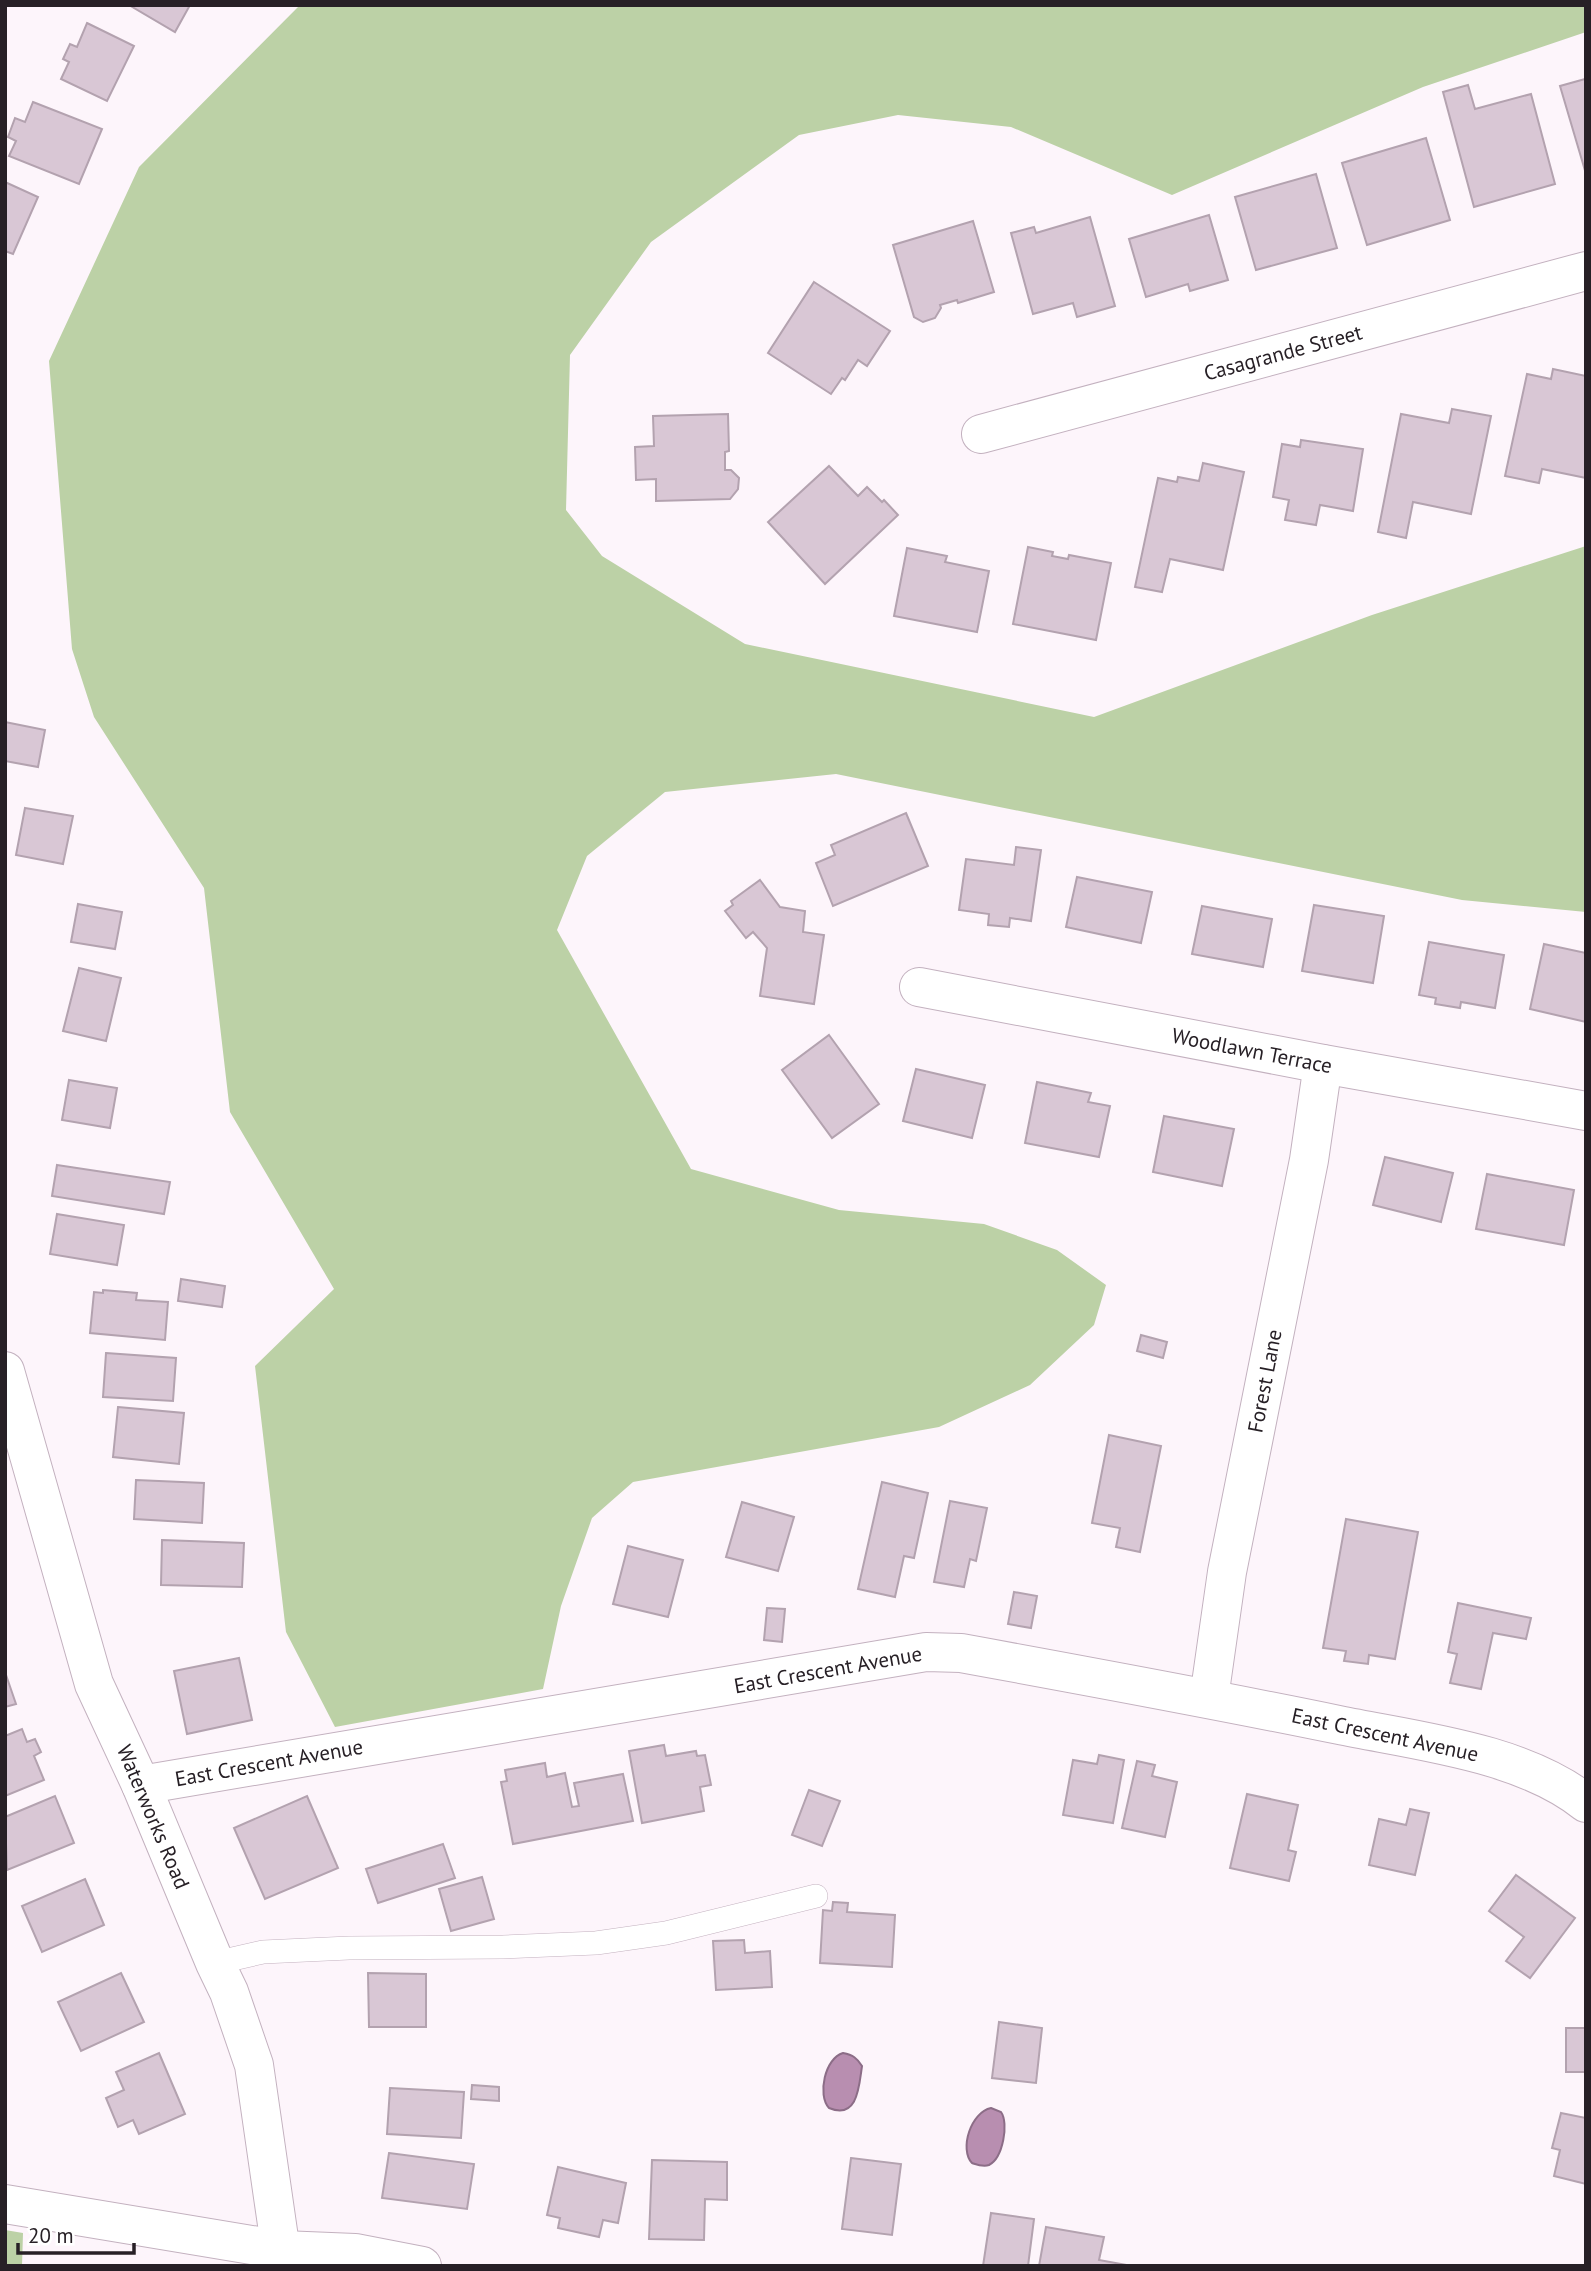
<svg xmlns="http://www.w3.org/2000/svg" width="1591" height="2271" viewBox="0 0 1591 2271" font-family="'PT Sans',sans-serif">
	<rect width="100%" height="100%" fill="#fdf5fb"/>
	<g fill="#bcd1a6">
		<path d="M300,5h1286v27l-163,55 -251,108 -161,-68 -113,-12 -99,20 -148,107 -81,113 -4,155 36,46 143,88 349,73 278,-102 214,-69v366l-124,-12 -626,-126 -171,18 -78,64 -30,74 134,239 148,41 145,14 73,26 49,35 -12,40 -64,60 -91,42 -306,55 -41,36 -31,88 -18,83 -208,38 -49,-95 -31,-266 79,-77 -104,-177 -26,-224 -110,-171 -22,-68 -23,-288 90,-194z"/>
		<path d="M5,2230l18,3 -1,33h-17z"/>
	</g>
	<g fill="#b88eb0" stroke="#8c6d87" stroke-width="2">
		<path d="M843,2053c10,2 14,5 19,13 -3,20 -4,54 -33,42 -12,-13 -4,-50 14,-55z"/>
		<path d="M991,2108l10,4c8,11 2,46 -12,53 -6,2 -11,0 -17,-2 -13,-14 -1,-51 19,-55z"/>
	</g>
	<g fill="#d9c7d5" stroke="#b3a2af" stroke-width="2">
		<path d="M129,5h61l-15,27z"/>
		<path d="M87,23l47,23 -27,55 -46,-22 8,-17 -6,-3 7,-15 7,3z"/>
		<path d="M1585,79l1,3v92l-26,-88z"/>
		<path d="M1468,85l7,24 56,-15 24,90 -81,23 -31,-115z"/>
		<path d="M33,102l69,27 -23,55 -70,-28 7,-15 -8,-4 7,-19 10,4z"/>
		<path d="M1426,138l24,82 -83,25 -25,-82z"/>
		<path d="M1316,174l21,74 -81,22 -21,-73z"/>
		<path d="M5,182l33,15 -25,57 -8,-3z"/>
		<path d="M1209,215l19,65 -38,11 -2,-7 -42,13 -17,-58z"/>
		<path d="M1090,217l25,89 -38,11 -4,-14 -40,11 -22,-81 23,-6 2,6z"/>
		<path d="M973,221l21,71 -36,11 -1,-3 -17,5 1,3 -6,10 -12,4 -9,-5 -21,-72z"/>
		<path d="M814,282l76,49 -23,35 -9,-6 -13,20 -3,-2 -11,16 -63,-41z"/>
		<path d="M1553,369l33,7v102l-44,-9 -3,14 -34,-7 22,-102 24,5z"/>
		<path d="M1452,409l39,7 -20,98 -58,-12 -7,36 -28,-6 23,-118 48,9z"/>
		<path d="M728,414l1,37 -4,1v18h6l8,8 -1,11 -8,10 -74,2v-22l-20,1 -1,-33 19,-1 -1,-30z"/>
		<path d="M1301,440l62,9 -10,62 -33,-6 -4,20 -31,-5 4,-20 -16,-3 9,-53 18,3z"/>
		<path d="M1203,463l41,9 -21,98 -53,-11 -8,33 -27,-5 23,-109 19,4 1,-5 21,4z"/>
		<path d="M829,466l29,30 9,-9 15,15 2,-2 14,15 -73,69 -57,-62z"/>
		<path d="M1028,547l25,5 -1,4 16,3 1,-4 42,8 -15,77 -83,-16z"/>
		<path d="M907,548l40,8 -2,6 44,9 -12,61 -83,-16z"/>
		<path d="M5,722l40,8 -7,37 -33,-6z"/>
		<path d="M25,808l48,8 -10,48 -47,-9z"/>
		<path d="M906,813l22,53 -95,40 -17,-43 19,-8 -4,-10z"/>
		<path d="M1016,847l25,3 -10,71 -21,-3 -1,9 -21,-2 1,-11 -30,-4 7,-51 48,6z"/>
		<path d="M1077,877l75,15 -11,51 -75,-16z"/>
		<path d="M760,880l20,27 25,4 -2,21 21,3 -10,69 -54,-8 7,-48 -14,-16 -7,6 -21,-27 8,-6 -2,-4z"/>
		<path d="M78,904l44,8 -7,37 -44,-7z"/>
		<path d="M1314,905l70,11 -11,67 -71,-12z"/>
		<path d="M1202,906l70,13 -9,48 -71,-13z"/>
		<path d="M1429,942l75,13 -9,53 -34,-6 -1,6 -25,-4 1,-6 -17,-3z"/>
		<path d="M1544,944l42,9v69l-56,-13z"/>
		<path d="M79,968l42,10 -15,63 -43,-10z"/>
		<path d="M829,1035l50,69 -47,34 -50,-68z"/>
		<path d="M916,1069l69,16 -13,53 -69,-17z"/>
		<path d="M69,1080l48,8 -7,40 -48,-8z"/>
		<path d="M1037,1082l54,11 -3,9 22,4 -11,51 -74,-14z"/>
		<path d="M1164,1116l70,13 -12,57 -69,-14z"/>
		<path d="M1385,1157l68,16 -12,49 -68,-17z"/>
		<path d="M57,1165l113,17 -6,32 -112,-18z"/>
		<path d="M1487,1174l87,16 -10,55 -88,-16z"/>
		<path d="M57,1214l67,11 -7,40 -67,-11z"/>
		<path d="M181,1279l44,7 -3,21 -44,-6z"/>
		<path d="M103,1290l34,3 -1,7 32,2 -3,38 -75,-7 4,-41 9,1z"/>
		<path d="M1141,1335l26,7 -4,16 -26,-7z"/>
		<path d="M106,1353l70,5 -3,43 -70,-4z"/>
		<path d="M118,1407l66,6 -5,51 -66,-7z"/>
		<path d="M1109,1435l52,11 -21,106 -24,-5 4,-19 -28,-5z"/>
		<path d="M136,1480l68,3 -2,40 -68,-4z"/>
		<path d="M882,1482l46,11 -14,65 -10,-2 -9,41 -37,-8z"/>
		<path d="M950,1501l37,7 -11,53 -6,-2 -6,28 -30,-5z"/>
		<path d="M742,1502l52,15 -16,54 -52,-14z"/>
		<path d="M1346,1519l72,13 -23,127 -26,-4 -1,9 -24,-3 2,-10 -23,-3z"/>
		<path d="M162,1540l82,3 -2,44 -81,-2z"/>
		<path d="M628,1546l55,14 -15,57 -55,-13z"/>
		<path d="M1014,1592l23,4 -6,32 -23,-4z"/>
		<path d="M1458,1603l73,15 -5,21 -33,-6 -12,56 -31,-6 7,-29 -9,-2z"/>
		<path d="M767,1608l18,1 -3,33 -18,-2z"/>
		<path d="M239,1658l13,62 -65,14 -13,-63z"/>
		<path d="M5,1672l11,32 -11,3z"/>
		<path d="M22,1729l5,13 8,-3 6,13 -7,4 10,24 -39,16v-60z"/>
		<path d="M664,1745l2,11 30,-5 1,5 8,-1 6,30 -11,2 4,24 -62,12 -13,-72z"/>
		<path d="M1099,1755l25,5 -11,63 -50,-8 10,-55 24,4z"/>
		<path d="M1137,1761l18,4 -3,11 25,6 -12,55 -43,-9z"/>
		<path d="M545,1763l2,14 18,-4 7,34 7,-1 -5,-23 49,-9 10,47 -120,23 -12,-62 6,-1 -2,-11z"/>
		<path d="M809,1790l31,11 -18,45 -30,-11z"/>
		<path d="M1247,1794l51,11 -10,45 8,2 -7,29 -59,-13z"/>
		<path d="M55,1796l19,47 -67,27 -2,-53z"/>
		<path d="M307,1796l31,72 -73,31 -31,-71z"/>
		<path d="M1410,1809l19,4 -14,62 -46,-10 10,-46 27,6z"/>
		<path d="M443,1844l12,34 -77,25 -12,-34z"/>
		<path d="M1516,1875l59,43 -45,60 -24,-17 18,-24 -35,-26z"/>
		<path d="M482,1877l12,42 -43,12 -12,-42z"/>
		<path d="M85,1879l19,46 -62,27 -20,-46z"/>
		<path d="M833,1902l15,1 -1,9 48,3 -3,52 -72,-4 3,-53 9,1z"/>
		<path d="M744,1940l1,13 25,-2 2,36 -56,3 -3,-49z"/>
		<path d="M121,1973l23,49 -63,29 -23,-49z"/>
		<path d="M368,1973l58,1v53h-57z"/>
		<path d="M999,2022l43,6 -6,55 -44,-5z"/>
		<rect x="1566" y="2028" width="20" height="44"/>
		<path d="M159,2053l26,61 -46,20 -6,-14 -15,7 -12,-29 18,-8 -8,-18z"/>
		<path d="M472,2085l27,2v14l-28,-2z"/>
		<path d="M390,2088l74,4 -3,46 -74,-4z"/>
		<path d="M1561,2113l25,5v66l-32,-8 6,-26 -8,-2z"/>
		<path d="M389,2153l85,11 -7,45 -85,-11z"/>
		<path d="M851,2158l50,6 -9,71 -50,-6z"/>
		<path d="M652,2160l75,2v38l-22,-1 -1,41 -55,-1z"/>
		<path d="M558,2167l68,16 -8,40 -15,-3 -4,17 -41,-9 2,-10 -13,-3z"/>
		<path d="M991,2213l43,6 -6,47h-45z"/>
		<path d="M1046,2227l58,10 -5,23 33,6h-93z"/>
	</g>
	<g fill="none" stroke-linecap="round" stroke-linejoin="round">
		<g stroke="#c3b1bf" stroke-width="24">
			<path id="lane" d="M215,1963l48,-11 86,-4 154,-1 93,-4 70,-10 150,-37"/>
		</g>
		<g stroke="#c3b1bf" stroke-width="40">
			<g id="street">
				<path d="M981,434l605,-163"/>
				<path d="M919,987l404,77 263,47"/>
				<path d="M5,1371l89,313 47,101 74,178 14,29 25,73 29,201"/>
				<path d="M1209,1698l18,-126 82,-412 14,-96"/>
				<path d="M141,1785l785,-133 35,1c126,23 252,46 378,72 78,16 183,27 247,78"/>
				<path d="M5,2204l277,46 73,3 67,13"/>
			</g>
		</g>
		<use href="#lane" stroke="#fff" stroke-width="23"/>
		<use href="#street" stroke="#fff" stroke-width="38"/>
	</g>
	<g text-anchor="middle" stroke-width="7" stroke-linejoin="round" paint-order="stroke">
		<g font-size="21" fill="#272026" stroke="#fff">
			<text transform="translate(1283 353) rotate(-15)" y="7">Casagrande Street</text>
			<text transform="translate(1252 1051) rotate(11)" y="7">Woodlawn Terrace</text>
			<text transform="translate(1265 1381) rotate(-79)" y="7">Forest Lane</text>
			<text transform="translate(828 1670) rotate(-10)" y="7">East Crescent Avenue</text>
			<text transform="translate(1385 1735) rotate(12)" y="7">East Crescent Avenue</text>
			<text transform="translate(269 1763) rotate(-10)" y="7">East Crescent Avenue</text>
			<text transform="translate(153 1817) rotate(67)" y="7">Waterworks Road</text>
		</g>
	</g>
	<rect width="1591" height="2271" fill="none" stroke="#272026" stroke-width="14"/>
	<path d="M18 2243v10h116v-10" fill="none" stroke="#272026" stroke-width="3.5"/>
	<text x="28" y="2243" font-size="21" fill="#272026" stroke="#ffffff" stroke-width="5" paint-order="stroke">20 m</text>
</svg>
